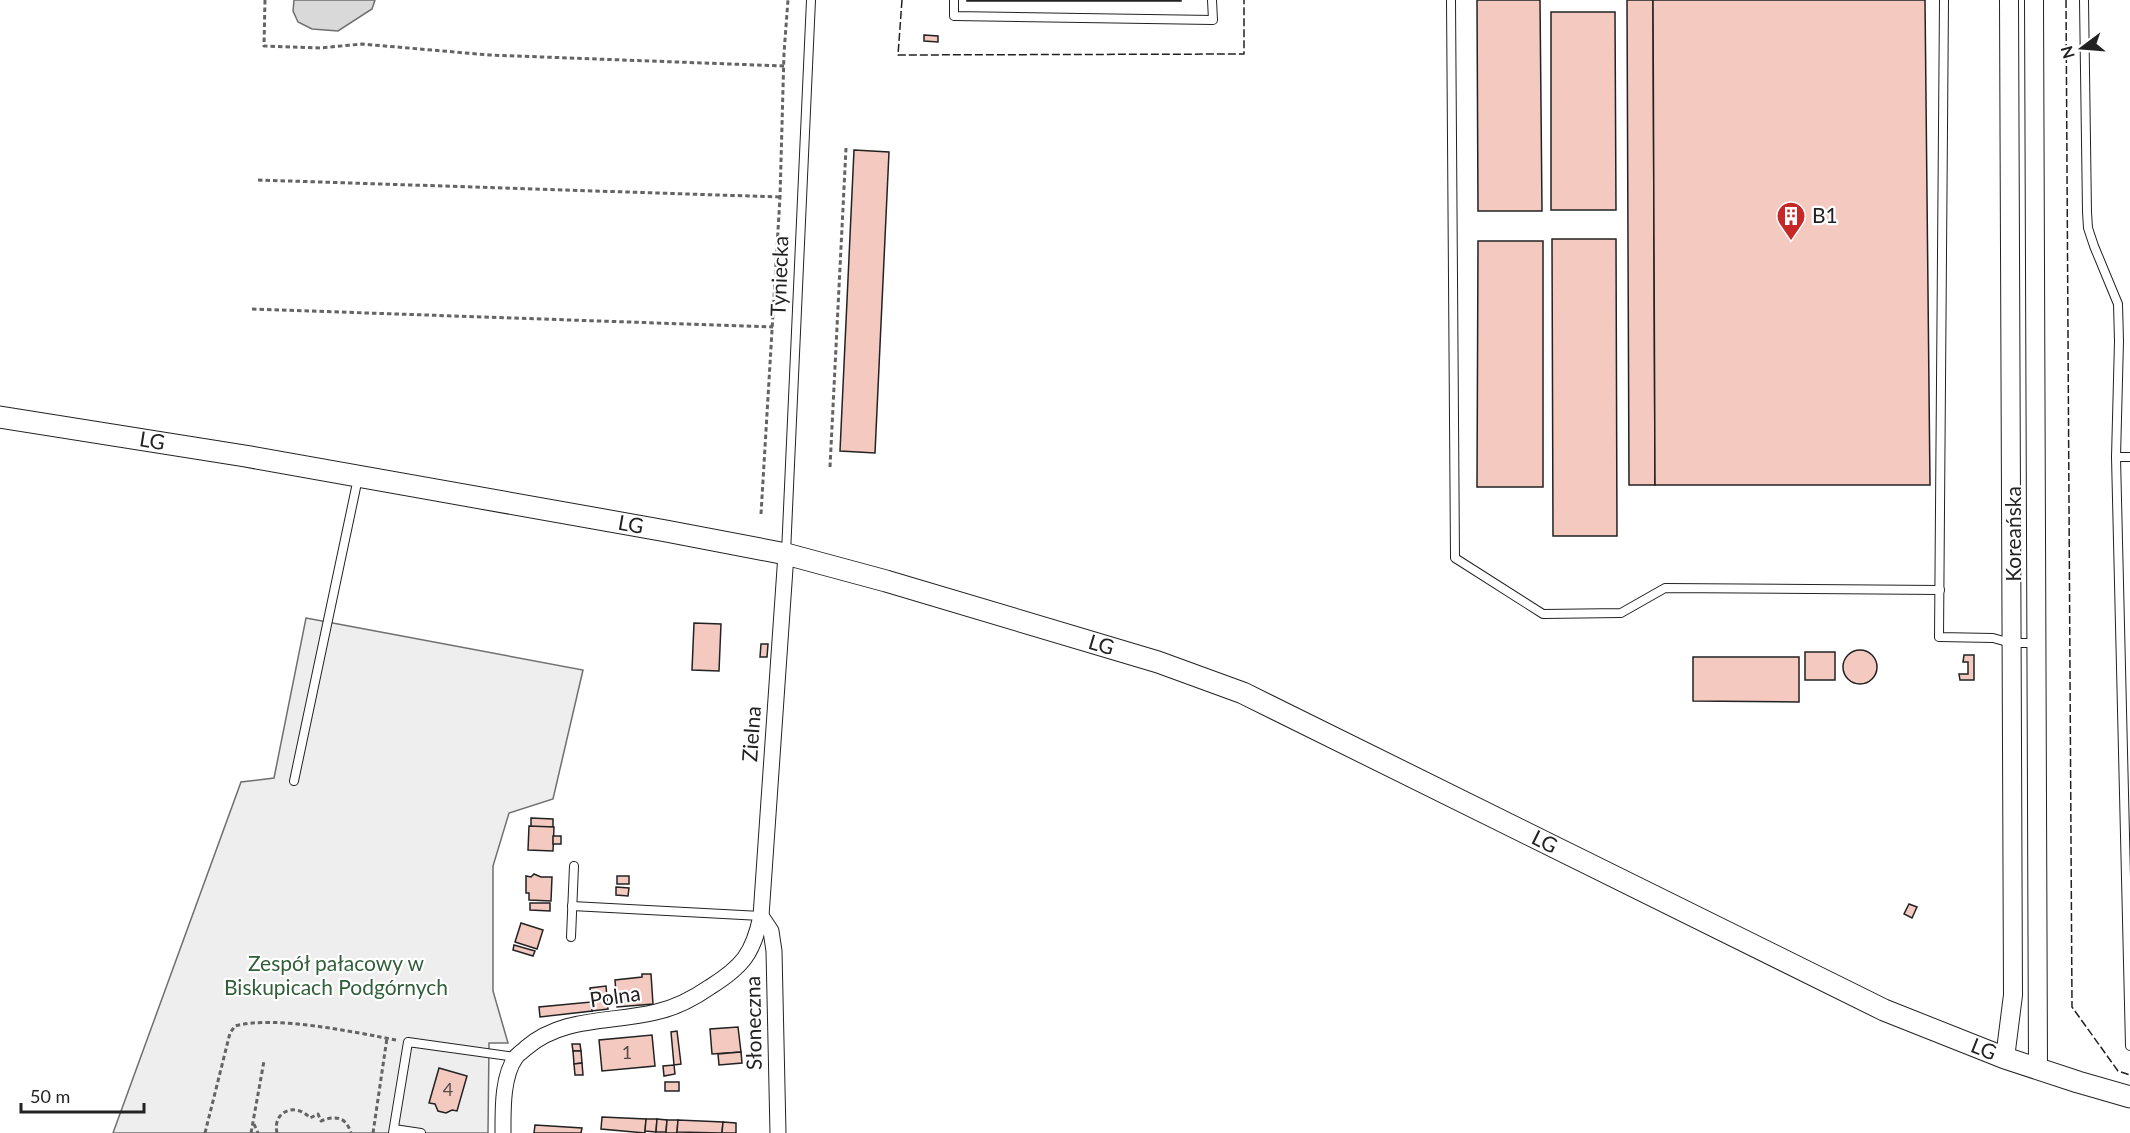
<svg xmlns="http://www.w3.org/2000/svg" width="2130" height="1133" viewBox="0 0 2130 1133" font-family="Lato,sans-serif">
	<rect width="100%" height="100%" fill="#fff"/>
	<path fill="#eee" stroke="#6f6f6f" stroke-width="1.5" d="M306,618l277,52 -30,129 -44,14 -16,53v125l15,52h-19l-1,90h-375l128,-351 33,-4z"/>
	<path fill="#d9d9d9" stroke="#6f6f6f" stroke-width="1.5" d="M294,0h81l-3,9 -34,22 -26,-2 -14,-7 -5,-11z"/>
	<g fill="#f3c9c0" stroke="#222" stroke-width="1.5">
		<rect x="967" y="0" width="214" height="1"/>
		<path d="M1477,0h63l2,211h-64z"/>
		<path d="M1627,0h26l2,485h-26z"/>
		<path d="M1653,0h272l5,485h-275z"/>
		<path d="M1551,12h64l1,198h-65z"/>
		<path d="M924,35l14,1v6l-14,-1z"/>
		<path d="M854,150l35,2 -14,301 -35,-2z"/>
		<path d="M1552,239h64l1,297h-64z"/>
		<path d="M1478,241h65v246h-66z"/>
		<path d="M694,623l27,1 -2,47 -27,-1z"/>
		<path d="M761,644h7l-1,13h-7z"/>
		<circle cx="1860" cy="667" r="17"/>
		<rect x="1805" y="652" width="30" height="28"/>
		<path d="M1964,655h10v25h-14l-1,-6h9v-12h-5z"/>
		<path d="M1693,657h106v45l-106,-1z"/>
		<path d="M531,818l22,1v8h-22z"/>
		<path d="M529,826l25,1 -1,24 -25,-1z"/>
		<rect x="553" y="836" width="8" height="8"/>
		<path d="M534,874l7,3h11l-1,24 -22,-1v-7h-3v-17l5,1z"/>
		<rect x="617" y="876" width="12" height="8"/>
		<path d="M616,887l13,1 -1,8 -12,-1z"/>
		<path d="M530,903h20v8l-20,-1z"/>
		<path d="M1909,904l8,3 -5,11 -8,-4z"/>
		<path d="M521,923l22,7 -6,19 -22,-7z"/>
		<path d="M514,945l21,6 -2,5 -20,-6z"/>
		<path d="M642,974h9l2,30 -36,3 -2,-27 27,-3z"/>
		<path d="M606,986l2,23 -16,2 -2,-23z"/>
		<path d="M591,1002l1,9 -52,6 -1,-10z"/>
		<path d="M738,1027l3,25 -29,2 -2,-25z"/>
		<path d="M677,1031l4,33 -7,1 -3,-33z"/>
		<path d="M652,1035l3,31 -53,5 -3,-31z"/>
		<path d="M572,1044h8l1,7h-8z"/>
		<path d="M573,1051h8l1,12 -8,1z"/>
		<path d="M741,1052l1,11 -23,2 -1,-11z"/>
		<path d="M582,1063l1,12h-8l-1,-11z"/>
		<path d="M674,1065l1,9 -11,2 -1,-10z"/>
		<path d="M439,1068l28,8 -10,35 -5,-1 -6,3 -8,-2 -3,-7 -6,-1z"/>
		<rect x="665" y="1082" width="14" height="9"/>
		<path d="M602,1117l44,2 -1,14 -44,-4z"/>
		<path d="M646,1119h11l-1,13 -11,-1z"/>
		<path d="M657,1119l10,1 -1,12h-10z"/>
		<path d="M667,1120h11l-1,13h-11z"/>
		<path d="M678,1120l45,2 -1,11 -45,-1z"/>
		<path d="M723,1122l13,1v10h-14z"/>
		<path d="M535,1125l47,3 -1,5h-47z"/>
	</g>
	<g fill="none" stroke-linecap="round" stroke-linejoin="round">
		<g stroke="#222" stroke-width="10">
			<g id="service">
				<path d="M954,0v16l259,4 -1,-20"/>
				<path d="M1451,0l4,558 88,56 78,-1 44,-25 275,2"/>
				<path d="M1944,0l-5,637 54,1 18,5h24"/>
				<path d="M2084,0l3,212 1,16 6,18 24,58 1,37 -3,116h14"/>
				<path d="M2116,457l14,589"/>
				<path d="M786,553l25,-553"/>
				<path d="M294,781l64,-303"/>
				<path d="M572,906l189,10"/>
				<path d="M571,937l3,-71"/>
				<path d="M394,1129l27,4"/>
				<path d="M393,1133l15,-91 107,15"/>
			</g>
		</g>
		<g stroke="#222" stroke-width="17">
			<g id="minor">
				<path d="M761,916l10,15 3,20 4,182"/>
				<path d="M503,1133c0,-23 -1,-57 13,-76 2,-3 7,-6 10,-9 37,-32 86,-25 130,-36 19,-4 38,-14 54,-25 32,-20 43,-33 51,-71l25,-362"/>
			</g>
		</g>
		<g stroke="#222" stroke-width="20">
			<g id="tertiary">
				<path d="M2034,0l4,1068"/>
				<path d="M2005,1058l8,-63 -4,-995"/>
			</g>
		</g>
		<g stroke="#222" stroke-width="23">
			<g id="secondary">
				<path id="s1" d="M0,417l245,39 421,75 120,23 100,27 272,81 85,31 641,317 121,48 73,24 52,15"/>
			</g>
		</g>
		<g stroke="#646464" stroke-width="3" stroke-dasharray="4.5 3" stroke-linecap="butt">
			<path d="M265,0l-1,46 56,2 42,-4 127,11 295,11"/>
			<path d="M258,180l522,17"/>
			<path d="M252,309l521,18"/>
			<path d="M830,467l16,-319"/>
			<path d="M761,514l19,-317 4,-144 4,-53"/>
			<path d="M254,1124l4,9"/>
			<path d="M205,1133l25,-100 5,-7c39,-11 119,6 161,14"/>
			<path d="M251,1133l13,-72"/>
			<path d="M277,1133c-5,-22 19,-31 33,-15l8,-4 3,7c15,-6 25,-4 30,12"/>
			<path d="M373,1133l14,-95"/>
		</g>
		<use href="#service" stroke="#fff" stroke-width="8"/>
		<use href="#minor" stroke="#fff" stroke-width="15"/>
		<use href="#tertiary" stroke="#fff" stroke-width="18"/>
		<use href="#secondary" stroke="#fff" stroke-width="21"/>
		<g stroke="#222" stroke-width="1.5" stroke-dasharray="8 3" stroke-linecap="butt">
			<path d="M902,0l-4,55 346,-1v-54"/>
			<path d="M2066,0l6,1007 46,64 12,4"/>
		</g>
	</g>
	<defs>
		<g id="building-pin" transform="scale(1.5)"><path d="M0 17L-7.5 6A9.5 9.5 0 1 1 7.5 6Z" fill="#c62828" stroke="#fff"/><path d="M-4-6H4V6H1V3H-1V6H-4ZM-2.5-4.3h1.7v1.8h-1.7ZM.8-4.3h1.7v1.8H.8ZM-2.5-1h1.7V.8h-1.7ZM.8-1h1.7V.8H.8Z" fill="#fff"/></g>
	</defs>
	<g fill-rule="evenodd">
		<use href="#building-pin" x="1791" y="216"/>
	</g>
	<g text-anchor="middle" stroke-width="4.5" stroke-linejoin="round" paint-order="stroke">
		<g font-size="18" fill="#564c4a">
			<text x="627" y="1059">1</text>
			<text x="448" y="1096">4</text>
		</g>
		<g font-size="21" fill="#222" stroke="#fff" text-anchor="start">
			<text x="1812" y="223">B1</text>
		</g>
		<g font-size="21" fill="#222" stroke="#fff">
			<text transform="translate(780 276) rotate(-88)" y="7">Tyniecka</text>
			<text dy="7" stroke="none"><textPath href="#s1" startOffset="154">LG</textPath></text>
			<text dy="7" stroke="none"><textPath href="#s1" startOffset="640">LG</textPath></text>
			<text transform="translate(2014 534) rotate(-90)" y="7">Koreańska</text>
			<text dy="7" stroke="none"><textPath href="#s1" startOffset="1126">LG</textPath></text>
			<text transform="translate(752 734) rotate(-86)" y="7">Zielna</text>
			<text dy="7" stroke="none"><textPath href="#s1" startOffset="1612">LG</textPath></text>
			<text transform="translate(615 997) rotate(-8)" y="7">Polna</text>
			<text transform="translate(754 1023) rotate(-91)" y="7">Słoneczna</text>
			<text dy="7" stroke="none"><textPath href="#s1" startOffset="2098">LG</textPath></text>
		</g>
		<g font-size="21" fill="#2f5e38" stroke="#fff">
			<text x="336" y="971">Zespół pałacowy w<tspan x="336" dy="24">Biskupicach Podgórnych</tspan></text>
		</g>
	</g>
	<g transform="translate(2082 48) rotate(254)" stroke="#ffffff" stroke-width="4.5" paint-order="stroke">
	<path d="M0-4.5L10 22L0 15L-10 22Z" fill="#222222"/>
	<text y="-9" font-size="16" font-weight="bold" text-anchor="middle" fill="#222222">N</text>
	</g>
	<path d="M21 1103v9h123v-9" fill="none" stroke="#222222" stroke-width="3"/>
	<text x="30" y="1103" font-size="18" fill="#222222" stroke="#ffffff" stroke-width="4.5" paint-order="stroke">50 m</text>
</svg>
